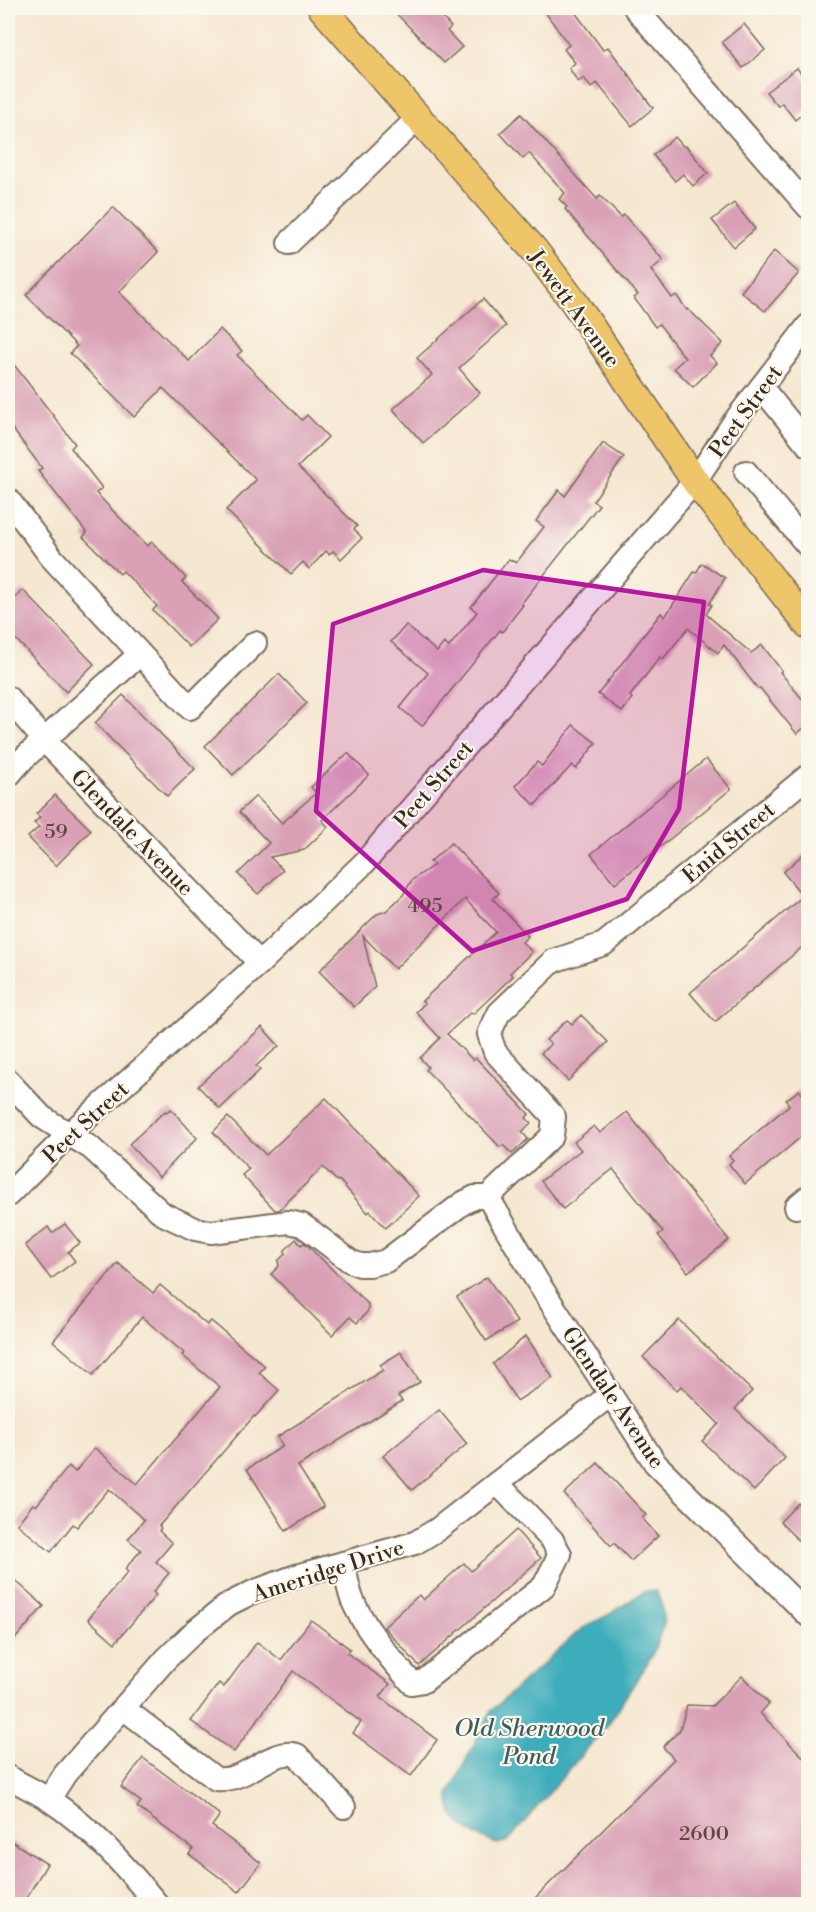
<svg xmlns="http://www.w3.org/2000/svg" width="816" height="1912" viewBox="0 0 816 1912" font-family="'Libre Bodoni',serif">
	<rect width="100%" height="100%" fill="#fbf7ec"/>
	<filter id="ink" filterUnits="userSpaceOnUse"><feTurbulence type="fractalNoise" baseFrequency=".0167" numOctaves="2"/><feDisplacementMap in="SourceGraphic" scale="12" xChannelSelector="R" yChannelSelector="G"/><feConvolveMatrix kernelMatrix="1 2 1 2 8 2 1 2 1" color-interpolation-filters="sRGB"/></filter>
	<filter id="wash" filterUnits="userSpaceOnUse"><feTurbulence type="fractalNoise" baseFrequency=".008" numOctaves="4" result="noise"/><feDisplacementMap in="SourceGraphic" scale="24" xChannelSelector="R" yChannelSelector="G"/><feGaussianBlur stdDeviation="1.35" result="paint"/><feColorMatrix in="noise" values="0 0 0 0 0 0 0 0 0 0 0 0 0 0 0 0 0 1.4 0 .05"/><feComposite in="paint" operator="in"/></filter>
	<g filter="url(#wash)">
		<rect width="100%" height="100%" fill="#f5e7d0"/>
		<path fill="#3eadbb" stroke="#3c6c6c" stroke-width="1.5" d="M645,1591h11l5,10 3,23 -12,32 -43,67 -101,118 -11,3c-24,-9 -50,-20 -48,-50l41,-82 91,-83 29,-15z"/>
		<g id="blocks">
			<g fill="#d9a0b6">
				<path d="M391,8h43l17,19 -4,4 15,16 -18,16z"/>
				<path d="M542,8h30l31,42 5,-3 45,61 -21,18 -35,-43 -6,5 -7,-10 -6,4 -9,-14 6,-5 -11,-14 5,-4z"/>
				<path d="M744,24l21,26 -22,18 -21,-26z"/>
				<path d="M797,68l11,15v26l-13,11 -13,-17 -4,3 -12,-14z"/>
				<path d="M521,114l76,85 3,-3 21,21 3,-2 39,45 -12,10 21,28 4,-3 11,15 1,-1 35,34 -13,13 7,7 -24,24 -19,-19 11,-10 -26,-34 -4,3 -21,-29 4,-3 -73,-86 2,-2 -8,-8 6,-6 -36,-40 -6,6 -23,-26z"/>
				<path d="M675,137l9,10 2,-1 22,27 -15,13 -10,-12 -8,7 -22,-26z"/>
				<path d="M734,203l21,26 -21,18 -22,-27z"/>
				<path d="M113,207l45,45 -39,40 70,69 31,-32 22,22 -5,4 65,65 5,-5 21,22 -30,30 59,59 -3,3 8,9 -21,21 -8,-8 -4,3 -3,-3 -17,18 -6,-7 -12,12 -65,-64 30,-30 -93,-92 -29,29 -64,-64 7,-7 -51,-51z"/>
				<path d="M774,251l25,22 -34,38 -24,-19z"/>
				<path d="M483,299l23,27 -47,42 21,25 -57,50 -30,-34 39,-34 -15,-17z"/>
				<path d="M8,357l67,87 -4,4 31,40 -6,5 51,53 5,-4 34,36 -4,4 36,37 -29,28 -36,-37 4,-4 -34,-35 -3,3 -37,-37 4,-4 -49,-62 4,-3 -34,-45z"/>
				<path d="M603,443l21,14 -31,44 6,4 -78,99 2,1 -21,27 -2,-2 -78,96 -22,-18 28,-35 -37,-31 15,-17 31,27 7,-9 5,4 28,-35 -6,-5 38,-48 7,4 28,-36 -8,-6 23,-31 6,6z"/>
				<path d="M702,563l23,15 -16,26 3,1 -6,9 45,39 11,-8 20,26 -2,1 28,34v18l-11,10 -37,-46 -2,1 -34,-44 -6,8 -30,-25 -25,31 -3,-2 -30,39 2,2 -10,14 -24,-18 63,-81 4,4 29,-45 2,1z"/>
				<path d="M23,590l71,74 -28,28 -58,-61v-26z"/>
				<path d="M279,674l28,29 -74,72 -28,-29z"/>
				<path d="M123,695l72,74 -28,27 -72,-73z"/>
				<path d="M573,725l23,18 -20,26 -4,-4 -37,40 -20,-19 22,-24 5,4z"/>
				<path d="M348,753l21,22 -47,45 6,7 -24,23 -34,7 13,13 -25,24 -20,-20 31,-31 -30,-31 17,-16 26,27 34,-30 -5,-6z"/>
				<path d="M706,759l25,30 -116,95 -24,-30z"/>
				<path d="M55,795l36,35 -35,36 -28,-29 11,-10 -5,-4 6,-6 -4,-3z"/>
				<path d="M451,843l48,50 -6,6 35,37 -6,6 10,10 -22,21 3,3 -40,38 -3,-1 -23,21 26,26 3,-2 53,56 -3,4 5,5 -9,9 6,7 -16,15 -9,-9 -3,2 -74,-77 2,-3 -8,-9 20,-20 -24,-26 9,-9 -3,-2 74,-69 -31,-33 -70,70 -32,-33 12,51 -21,20 -35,-36 58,-57 9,-3 17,-16 9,-15 22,-15 -4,-3z"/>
				<path d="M808,850v92l-93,80 -25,-29 113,-97 -20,-24z"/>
				<path d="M581,1015l27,27 -40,39 -27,-28 10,-9 -5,-4 21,-20 5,4z"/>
				<path d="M262,1027l17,19 -23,20 4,4 -40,39 -22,-23z"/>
				<path d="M799,1090l4,5 5,-5v41l-63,53 -16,-20 4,-4 -4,-4 60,-51 -3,-5z"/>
				<path d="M326,1098l93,98 -33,32 -16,-17 -2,2 -28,-32 -4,-1 -13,-13 -44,43h-4l-33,-35 7,-6 -36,-37 15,-15 38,38z"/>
				<path d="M171,1109l26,29 -38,39 -30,-33 36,-33 1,1z"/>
				<path d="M627,1112l102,128 -41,32 -30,-37 5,-3 -50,-63 -50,40 -22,-28 40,-31 -7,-8 20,-16 6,7z"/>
				<path d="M65,1224l15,19 -12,9 7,9 -24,18 -26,-34 23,-18 4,6z"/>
				<path d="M296,1239l5,6 3,-2 3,2 61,59v7l-11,12 -7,-6 -18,18 -61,-61 8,-8 -1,-5 7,-7v-4z"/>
				<path d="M118,1263l35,30 7,-8 47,40 4,-4 54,45 -6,7 20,17 -24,27 -1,-1 -95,110 2,2 -2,3 13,12 -16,19 13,11 -16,19 3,3 -41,48 -27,-24 40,-47 -3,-3 16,-19 -13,-11 16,-19 -35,-31 -32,38 -4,-3 -22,28 -34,-28 16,-20 3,2 33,-40 6,6 20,-24 42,36 83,-97 -38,-32 2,-2 -42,-36 -49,58 -40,-34z"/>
				<path d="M487,1277l30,45 -31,19 -29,-44z"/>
				<path d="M679,1320l73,71 -17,18 50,49 -31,33 -52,-50 17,-17 -38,-38 -4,4 -34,-33z"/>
				<path d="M526,1336l27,42 -36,23 -24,-37z"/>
				<path d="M401,1352l19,30 -22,14 4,5 -104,65 26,41 -38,24 -39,-62 36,-23 -6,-9 106,-67 -3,-5z"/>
				<path d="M439,1410l28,34 -55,46 -29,-34z"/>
				<path d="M598,1463l48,52 -4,3 16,18 -27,25 -17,-18 -3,3 -47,-52z"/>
				<path d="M798,1503l10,10v37l-28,-28z"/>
				<path d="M516,1530l25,28 -122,108 -35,-39 35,-32 4,5 41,-37 7,8z"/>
				<path d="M8,1574l36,32 -36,41z"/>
				<path d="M311,1620l39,29 -3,4 43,31 -10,13 57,43 -26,36 -58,-43 8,-11 -68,-51 -59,81 -43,-31 28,-38 5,4 33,-45 24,18z"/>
				<path d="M742,1676l27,28 -9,9 48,49v143h-280l146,-146 -11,-12 17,-17 7,-25 25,1z"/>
				<path d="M143,1758l77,57 -8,11 49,37 -22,29 -50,-38 4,-5 -56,-42 4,-5 -20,-15z"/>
				<path d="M8,1839l39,25 -25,41h-14z"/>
			</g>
		</g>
	</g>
	<g filter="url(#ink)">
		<use href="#blocks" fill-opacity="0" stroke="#7c6c5c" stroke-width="1.5"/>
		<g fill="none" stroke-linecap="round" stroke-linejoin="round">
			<g stroke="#7c6c5c" stroke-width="26">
				<g id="minor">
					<path d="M635,8l173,199"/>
					<path d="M289,243l130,-126"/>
					<path d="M761,387l47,58"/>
					<path d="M746,472l62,74"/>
					<path d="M8,499l43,58 139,151 65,-65"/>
					<path d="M8,698l37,43 215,222"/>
					<path d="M8,776l16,-18 116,-104"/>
					<path d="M8,1081l34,36 49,31 72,66 32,15 16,3 78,-10 13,3 10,7 38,29 10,4h10l16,-4 77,-58 12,-6h13l49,84 118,182 153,152"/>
					<path d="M8,1195l60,-60 192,-172 104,-100 331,-382 39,-59 74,-96"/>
					<path d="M488,1197l64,-61 2,-19 -59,-65 -6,-18 10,-21 54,-52 51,-17 204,-168"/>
					<path d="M796,1207l12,-10"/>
					<path d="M343,1563c3,12 5,25 9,36 11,27 40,62 60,84l12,-2 120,-95 16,-32 -8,-14 -55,-57"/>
					<path d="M123,1708l93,71c31,4 54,-32 81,-24l47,52"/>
					<path d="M8,1777c13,7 27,14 40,22 43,28 77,67 109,105"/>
					<path d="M49,1799l16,-25 101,-115 29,-28 34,-27 24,-12 43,-16 119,-33 23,-14 172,-134"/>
				</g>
			</g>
			<g stroke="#7c6c5c" stroke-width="30">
				<path id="major" d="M322,8l213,243 39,51 121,179 113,144"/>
			</g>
			<use href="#minor" stroke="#fff" stroke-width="22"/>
			<use href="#major" stroke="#eec569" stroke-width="27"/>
		</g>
	</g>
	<path fill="#b5179e" fill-opacity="0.2" stroke="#b5179e" stroke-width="4.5" stroke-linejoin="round" d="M483,570l221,32 -25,207 -52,90 -155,52 -156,-140 17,-187z"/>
	<g text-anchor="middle" stroke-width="4.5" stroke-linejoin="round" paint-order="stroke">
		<g font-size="20" fill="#624844">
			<text x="56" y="838">59</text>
			<text x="425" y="912">495</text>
			<text x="704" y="1840">2600</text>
		</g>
		<g font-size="22" fill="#3b2a1e" stroke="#fbf7ec">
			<text transform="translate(575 308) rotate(54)" y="8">Jewett Avenue</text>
			<text transform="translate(745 411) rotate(-54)" y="8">Peet Street</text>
			<text transform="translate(433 784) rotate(-49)" y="8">Peet Street</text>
			<text transform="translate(133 832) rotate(46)" y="8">Glendale Avenue</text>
			<text transform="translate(728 842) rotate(-40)" y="8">Enid Street</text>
			<text transform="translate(85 1122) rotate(-43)" y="8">Peet Street</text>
			<text transform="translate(614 1397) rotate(56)" y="8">Glendale Avenue</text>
			<text transform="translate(328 1570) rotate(-18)" y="8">Ameridge Drive</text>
		</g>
		<g font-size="24" font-style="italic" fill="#3c5e5d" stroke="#fbf7ec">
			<text x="529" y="1736">Old Sherwood<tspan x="529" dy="28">Pond</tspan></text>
		</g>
	</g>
	<rect width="816" height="1912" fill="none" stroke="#fbf7ec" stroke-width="30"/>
</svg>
